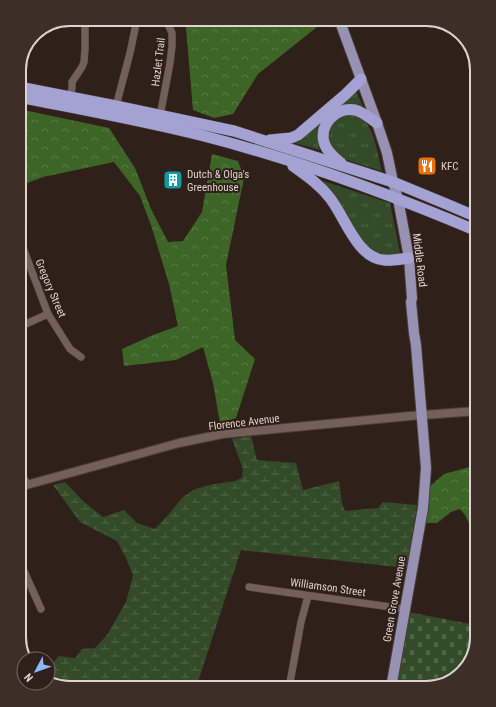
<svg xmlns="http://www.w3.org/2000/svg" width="496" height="707" viewBox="0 0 496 707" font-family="'Roboto Condensed',sans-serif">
	<defs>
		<pattern id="grass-tufts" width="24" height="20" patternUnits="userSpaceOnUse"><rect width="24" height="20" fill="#334b28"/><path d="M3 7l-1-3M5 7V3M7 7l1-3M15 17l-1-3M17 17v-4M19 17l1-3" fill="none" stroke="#506446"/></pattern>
		<pattern id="forest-crowns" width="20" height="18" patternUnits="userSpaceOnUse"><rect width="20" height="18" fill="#3c6526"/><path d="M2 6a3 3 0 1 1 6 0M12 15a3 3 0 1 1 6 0" fill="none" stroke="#587a44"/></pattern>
		<pattern id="wetland-marsh" width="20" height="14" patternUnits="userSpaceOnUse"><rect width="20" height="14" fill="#334b28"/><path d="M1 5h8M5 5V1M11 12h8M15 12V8" fill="none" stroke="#506446"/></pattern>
		<pattern id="cemetery-stones" width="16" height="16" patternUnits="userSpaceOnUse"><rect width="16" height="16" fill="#334b28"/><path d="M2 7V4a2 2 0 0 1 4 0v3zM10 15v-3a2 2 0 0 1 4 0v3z" fill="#506446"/></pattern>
	</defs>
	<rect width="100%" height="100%" fill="#30201a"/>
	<g fill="url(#grass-tufts)">
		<path d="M356,90l7,17h-26z"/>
		<path d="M341,114c6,1 14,0 19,3 14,7 18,40 22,54l-39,-12 -7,-3 -10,-20 2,-10z"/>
		<path d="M322,122c-4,11 -5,16 -2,28l-29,-8z"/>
		<path d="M320,180l70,23 10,50 -6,4 -24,-5z"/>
	</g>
	<g fill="url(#forest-crowns)">
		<path d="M180,19h147l-69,55 -25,40 -19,4 -21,-8 -7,-82z"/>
		<path d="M19,109l90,19 26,40 16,41 17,33 15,-1 19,-29 10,-58 26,7 6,17 -18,87 9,75 20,19 -19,59 -16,5 -7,-40 -10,-36 -27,13 -52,6 -2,-17 31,-14 25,-9 -9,-42 -17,-56 -12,-32 -26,-34 -71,15 -24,9z"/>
		<path d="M477,465v71l-3,-2 -9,-19 -5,-6 -9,3 -14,11h-11l3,-36 15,-13z"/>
	</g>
	<path fill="url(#wetland-marsh)" d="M251,436l6,24 39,3 7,27 36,-9 3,22 3,8 33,-3 5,-6 34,3 -10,63 -166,-18 -45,138h-129l-19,-6v-17l4,-1 7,-8 16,2 7,-9 13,-1 12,-13 19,-33 7,-27 -8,-19 -8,-15 -37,-19 -27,-37 12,-3 18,19 20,16 21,-7 13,13 18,6 14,-15 13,-16 11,-8 16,-5 26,-4 7,-3 1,-9 -11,-30z"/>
	<path fill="url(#cemetery-stones)" d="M408,612l67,13v19l-5,18 -19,19 -25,7h-31z"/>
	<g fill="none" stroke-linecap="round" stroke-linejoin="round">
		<g stroke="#4b3e3a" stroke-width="8">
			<g id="minor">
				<path d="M156,19l9,2 2,1 5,11v13l-2,17 -10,53"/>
				<path d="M70,97l2,-9v-6l10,-15 2,-5 1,-13v-30"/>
				<path d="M116,106l14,-53 5,-24v-10"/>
				<path d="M19,245l4,3 25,66 22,35 11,8"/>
				<path d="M19,327l29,-13"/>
				<path d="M19,467l8,18"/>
				<path d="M19,560l22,49"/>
				<path d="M249,587l156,22"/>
				<path d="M289,688l12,-66 7,-26"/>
			</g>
		</g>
		<g stroke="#4b3e3a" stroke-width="10">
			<path id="tertiary" d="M19,487l160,-44 43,-9 188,-18 67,-5"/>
		</g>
		<g stroke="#4b3e3a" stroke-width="12">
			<path id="primary" d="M339,19l38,104 10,30 6,29 5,17 11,59 3,40 -1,4 3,31 2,12 10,123 -3,40 -32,180"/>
		</g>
		<g stroke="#4b3e3a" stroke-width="12">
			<g id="trunk">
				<path d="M19,87l97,19 118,25 159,51 51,21 33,14"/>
				<path d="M19,97c60,12 121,23 181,38 95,24 187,58 277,96"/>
				<path d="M270,140l21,-2 7,-3 48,-41 15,-15"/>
				<path d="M341,163c-6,-5 -13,-10 -16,-18 -8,-19 11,-39 30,-35 8,2 16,9 22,13"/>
				<path d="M293,166c14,10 27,19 37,32 15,19 27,60 54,62 8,1 17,-1 25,-2"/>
			</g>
		</g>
		<use href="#minor" stroke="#736059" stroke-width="7"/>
		<use href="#tertiary" stroke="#736059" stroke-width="8"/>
		<use href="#primary" stroke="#9792b4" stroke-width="10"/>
		<use href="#trunk" stroke="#a3a2d2" stroke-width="11"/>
	</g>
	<defs>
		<g id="restaurant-square" transform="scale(1)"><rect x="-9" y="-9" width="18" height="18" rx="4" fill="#e8710a" stroke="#30201a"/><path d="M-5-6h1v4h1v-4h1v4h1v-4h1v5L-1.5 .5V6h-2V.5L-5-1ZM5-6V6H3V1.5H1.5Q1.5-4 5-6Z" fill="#fff"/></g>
		<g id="building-square" transform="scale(1)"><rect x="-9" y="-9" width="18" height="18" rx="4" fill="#0f9aa8" stroke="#30201a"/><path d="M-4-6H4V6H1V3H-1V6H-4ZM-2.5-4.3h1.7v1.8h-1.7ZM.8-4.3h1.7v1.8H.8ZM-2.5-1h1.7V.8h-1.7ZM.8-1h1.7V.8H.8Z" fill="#fff"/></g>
	</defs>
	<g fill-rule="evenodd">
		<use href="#restaurant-square" x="427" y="166"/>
		<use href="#building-square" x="173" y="180"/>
	</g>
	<g text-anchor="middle" stroke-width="4" stroke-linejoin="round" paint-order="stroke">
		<g font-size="11" fill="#ded3cf" stroke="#30201a">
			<text transform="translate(158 62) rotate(-83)" y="4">Hazlet Trail</text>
			<text transform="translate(420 260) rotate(83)" y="4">Middle Road</text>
			<text transform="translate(51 288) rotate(67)" y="4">Gregory Street</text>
			<text transform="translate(244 422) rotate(-7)" y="4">Florence Avenue</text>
			<text transform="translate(328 587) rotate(8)" y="4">Williamson Street</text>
			<text transform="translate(394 599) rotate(-80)" y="4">Green Grove Avenue</text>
		</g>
		<g font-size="11" fill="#ded3cf" stroke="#30201a" text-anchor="start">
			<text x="441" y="170">KFC</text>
			<text x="187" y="178">Dutch &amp; Olga's<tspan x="187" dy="13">Greenhouse</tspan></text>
		</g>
	</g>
	<path d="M0 0H496V707H0ZM70 26H426A44 44 0 0 1 470 70V637A44 44 0 0 1 426 681H70A44 44 0 0 1 26 637V70A44 44 0 0 1 70 26Z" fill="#3e2e28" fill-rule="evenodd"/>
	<path fill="none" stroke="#ded3cf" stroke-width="2" d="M70 26H426A44 44 0 0 1 470 70V637A44 44 0 0 1 426 681H70A44 44 0 0 1 26 637V70A44 44 0 0 1 70 26Z"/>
	<g transform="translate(36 671) rotate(229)"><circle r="19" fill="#30201a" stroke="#766862"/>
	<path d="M0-3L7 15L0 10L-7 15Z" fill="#8cb9fc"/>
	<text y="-6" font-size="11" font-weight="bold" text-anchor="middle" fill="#ded3cf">N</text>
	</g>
</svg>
